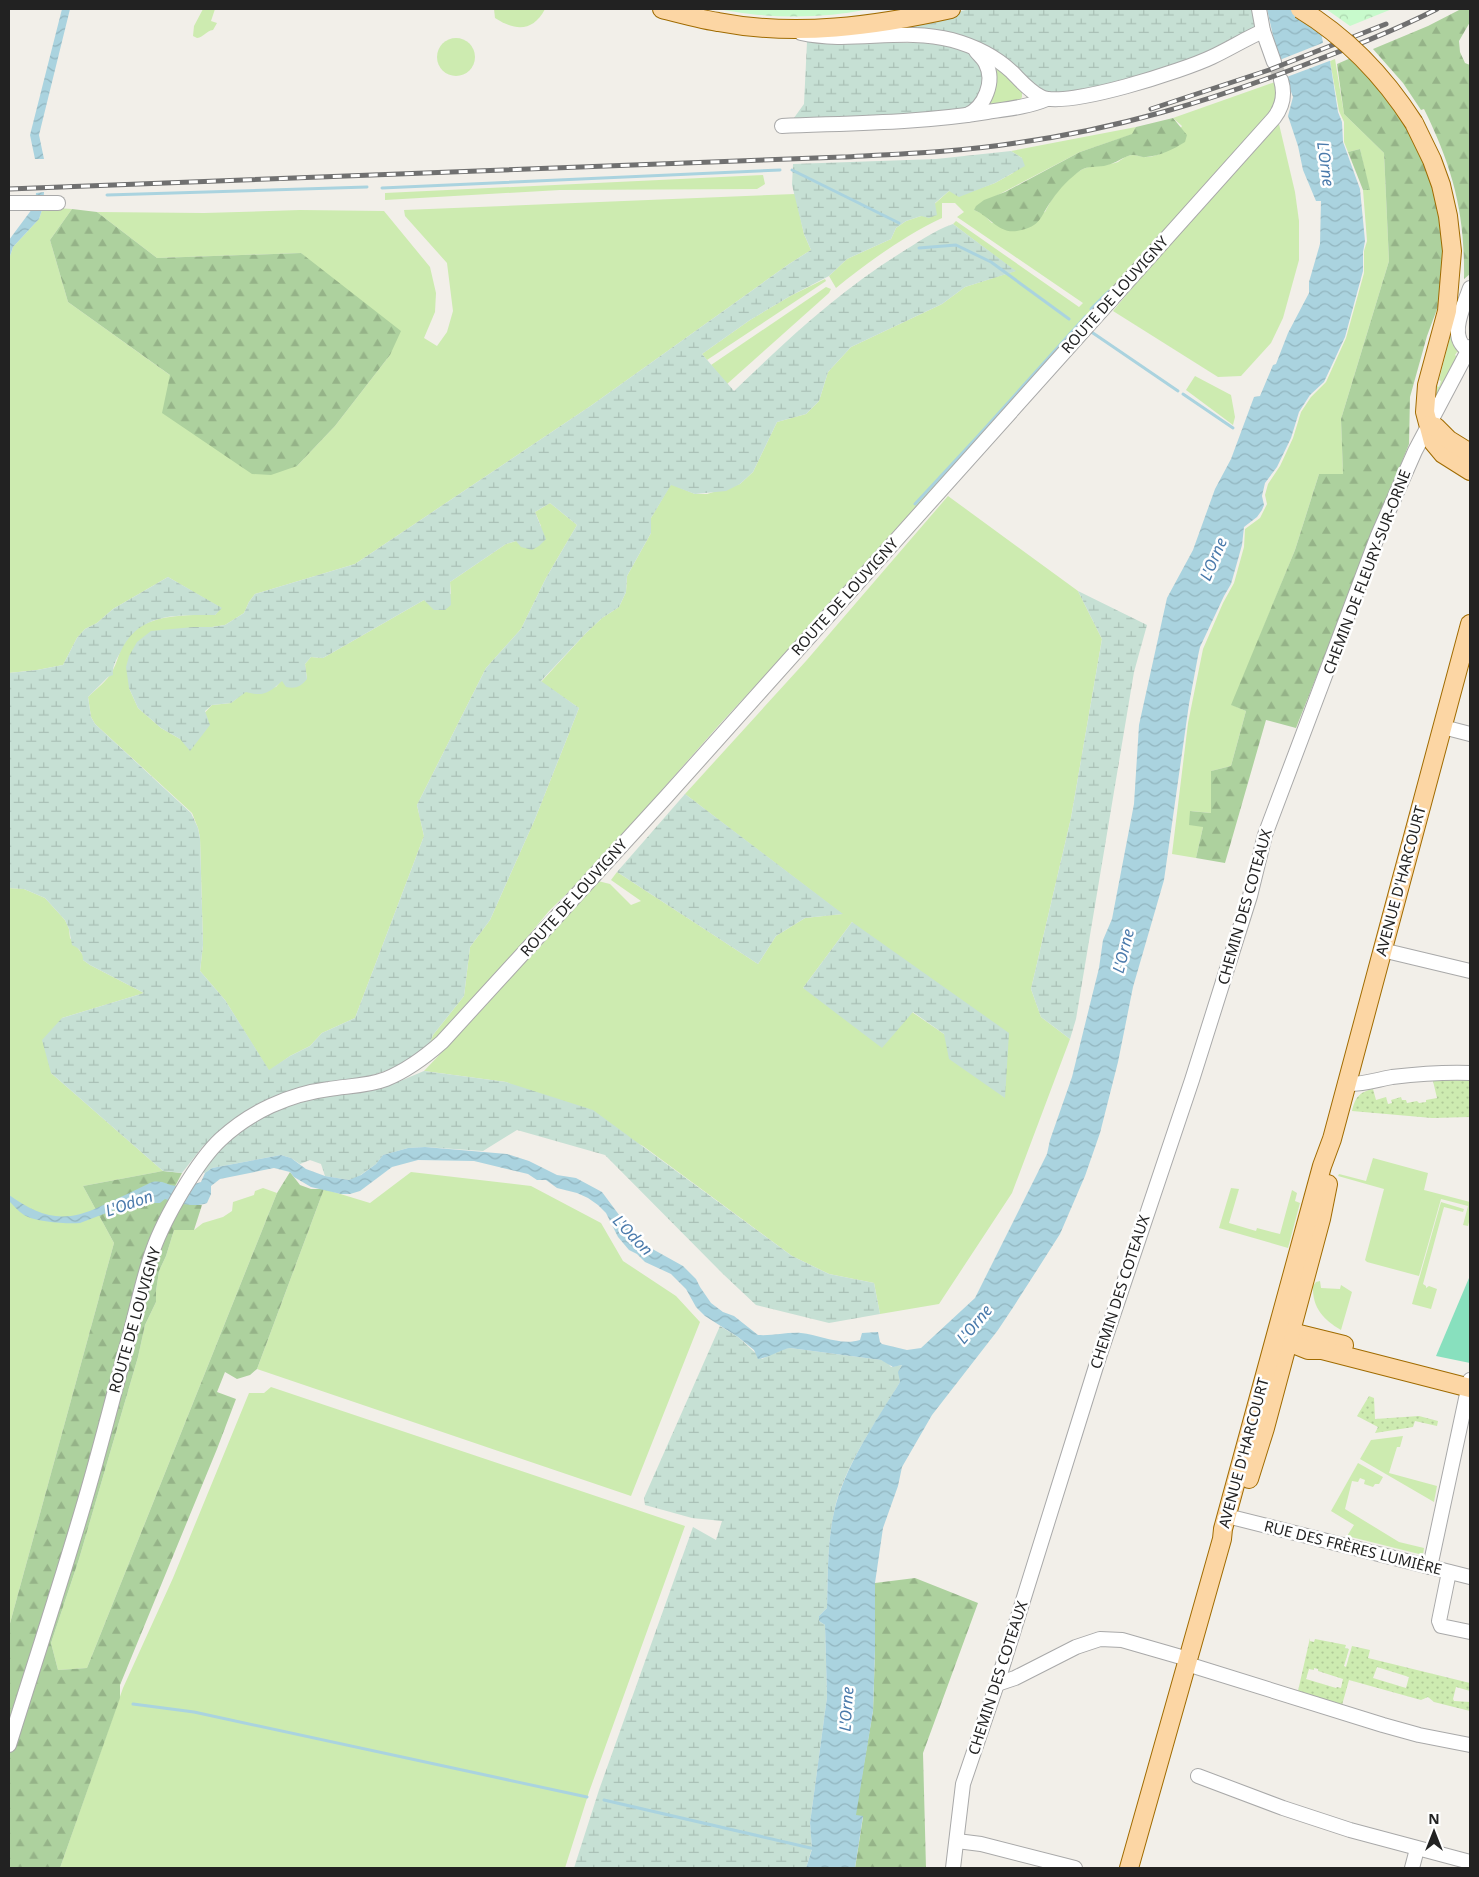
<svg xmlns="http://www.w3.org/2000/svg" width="1479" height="1877" viewBox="0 0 1479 1877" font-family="'Noto Sans',sans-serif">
	<defs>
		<pattern id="forest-firs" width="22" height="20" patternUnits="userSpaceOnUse" patternTransform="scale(1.25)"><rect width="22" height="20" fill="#add19e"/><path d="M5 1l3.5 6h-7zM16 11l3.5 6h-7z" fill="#95b388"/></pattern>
		<pattern id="wetland-marsh" width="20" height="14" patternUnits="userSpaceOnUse" patternTransform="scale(1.25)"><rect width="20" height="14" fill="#c6e0d4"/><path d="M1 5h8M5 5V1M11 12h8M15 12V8" fill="none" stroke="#aac0b6"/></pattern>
		<pattern id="park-crowns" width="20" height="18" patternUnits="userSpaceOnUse" patternTransform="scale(1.25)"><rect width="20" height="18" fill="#c8facc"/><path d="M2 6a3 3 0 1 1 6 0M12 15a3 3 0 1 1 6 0" fill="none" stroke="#acd6af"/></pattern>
		<pattern id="garden-dots" width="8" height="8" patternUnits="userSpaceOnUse" patternTransform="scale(1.25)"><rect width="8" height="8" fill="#cdebb0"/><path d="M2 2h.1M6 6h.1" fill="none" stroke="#b0c997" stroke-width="1.8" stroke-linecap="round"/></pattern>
		<pattern id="water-waves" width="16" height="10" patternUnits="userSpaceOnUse" patternTransform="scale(1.25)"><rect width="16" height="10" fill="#aad3df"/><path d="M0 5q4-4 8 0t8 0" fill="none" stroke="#92b5bf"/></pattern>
	</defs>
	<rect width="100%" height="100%" fill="#f2efe9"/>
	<g fill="#cdebb0" fill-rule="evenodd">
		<path d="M203,9h12l-4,12 6,2 -4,7c-7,1 -9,7 -16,8l-4,-2 1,-10z"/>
		<path d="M494,9h51c-12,23 -30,22 -50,9z"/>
		<circle cx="456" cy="57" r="19"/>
		<path d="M1335,59l9,55 40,39 5,108 -48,158 2,55h-24l-24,76 -63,155 14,6 -15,55 -20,5v42l-20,-2 12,16 -7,31 -24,-4 16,-131 15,-74 20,-46 11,-20 10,-36 1,-18 15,-11 7,-14 -2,-9 3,-11 12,-18 13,-28 8,-26 10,-15 15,-15 20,-44 18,-65v-22l3,-10 -4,-51h6l-9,-41 -12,3 -4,-10v-20l-5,-11 -9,-50z"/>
		<path d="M998,68l24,21v8l-2,3 -33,6 6,-34z"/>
		<path d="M1275,82c7,19 -11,38 -21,53l-370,407 -95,107 -70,76 -124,141 -46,45 -78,94 -45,47 7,-17 31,-39 6,-49 20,-27 45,-101 44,-111 -38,-26 45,-49 16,-15 17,-11 7,-15 1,-16 24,-43v-15l20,-34 24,10h12l33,-10 13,-12 24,-50 29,-8 13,-13 9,-29 23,-25 91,-43 23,-17 50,-16 -62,-47 3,-3 123,86 4,-4 -126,-86 7,-5 -9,-9h-13v15c-38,18 -74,44 -106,70l-7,-12 18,-17 44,-20 5,-11 10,-7 15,-5 28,-25 29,-2 17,-6 18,-10 9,-15 -11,-7 125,-24 -3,7 -53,18 -84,44 -22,14 9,4 9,9 53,-11c8,-16 21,-35 38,-43 11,-5 24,-3 35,-7 3,-2 6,-5 10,-6 7,-3 12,2 19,1 6,0 12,-3 18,-5l17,-26 -9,-8z"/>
		<path d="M1279,124l16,68 4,29v39l-16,58 -12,25 -30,33 -23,1 -105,-66 34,-41z"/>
		<path d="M763,175l2,9 -8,5 -197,1 -175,10v-7z"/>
		<path d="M795,194l9,40 7,16 -22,14 -197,141 -237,159 -100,30 -6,8 -5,11 -19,12 -13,2h-19l-64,61 9,20 23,20 19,11 32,-34 19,-2 15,-12 30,-4 6,-7 25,-1 -2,-15 6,-7 12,1 101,-58 27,-6 -1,-12 56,-38 10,-3 25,-15 -6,-14 15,-9 27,22 -31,53 -25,51 -35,39 -69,137 7,31 -69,182 -33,15 -12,13 -20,10 -21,15 -44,-71 -25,-29 3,-26 -3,-107 -2,-10 -6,-15 -97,-89 -4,-7 -3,-20c8,-8 19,-16 24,-25 5,-9 7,-20 12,-29 18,-30 60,-28 91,-28l6,-7 -53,-31 -55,32 -16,14 -12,6 -8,9 -14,27 -26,5 -28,3v-414l4,-12 26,-28 4,-12 29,2 -22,31 18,62 229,164 38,-40 55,-71 -89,-102 -144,5 -60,-46 107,1 96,-3 84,1 46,56 6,26 -1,19 -11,26 13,8 10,-14 6,-21 -6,-48 -42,-47 -1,-6z"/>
		<path d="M825,279l1,2 -119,79 -5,-6 48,-34 42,-25z"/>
		<path d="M826,287l5,2 -2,4 -102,91 -16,-19z"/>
		<path d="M1462,291l3,2 -12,45 2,10 6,6 -4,-2 -2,3 3,3 -22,39 1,-11 2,1 2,-6 -2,-1z"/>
		<path d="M1195,376l36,19 4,22 -2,8 -47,-35z"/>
		<path d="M948,496l130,95 24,48 -31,179 -40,171 10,28 29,22 -58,154 -73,111 -59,10 -6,-31 -45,-9 -37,-18 -149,-110 -137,-64 -82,-11 55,-58 119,-132 12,3 21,21 10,-4 -30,-21 6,-8 141,92 18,-28 29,-18 37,-4 -157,-120 121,-133zM852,922l152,176 -60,-64 -32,-22 -109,-24z"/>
		<path d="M9,888l15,1 21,9 20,22 4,9 1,9 13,17v5l7,5 54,28 -82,25 -11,55 112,98 -80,15 31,57 -105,384z"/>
		<path d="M1373,1158l55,15 -4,17 46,12v16l-2,8 -5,-1 5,-19 -27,-7 -22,77 -52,-14 -2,-2 19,-71 -46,-13 1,-2 27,7z"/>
		<path d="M411,1172l120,14 70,37 22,38 53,35 24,26 -69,174 -374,-127 67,-180 46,14z"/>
		<path d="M263,1188l14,5 -190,475 -29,2 -7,-27 28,-84 59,-202 7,-32 11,-23v-11l3,-20 7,-15 8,-26h20l9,-7 20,-6 9,-6 1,-9 21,-7 1,-4z"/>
		<path d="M1231,1188l8,1 -10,34 27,8 1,-3 23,6 12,-44 5,3 -2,8 5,2 -12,45 -69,-20z"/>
		<path d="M1441,1202l23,7 -1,3 -19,-5 -21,77 3,2v2l3,-2 8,3 -6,20 -19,-5z"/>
		<path d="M1320,1281l1,7 19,1 1,-4 11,7 -11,38c-17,-10 -29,-22 -28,-44l3,-4z"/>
		<path d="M271,1387l414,139 -96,266 -24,76h-505l63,-180 50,-110 76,-185h15z"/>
		<path d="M1403,1436l-3,11h-3l-8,26 48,13 -3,16 -74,-43 11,-19z"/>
		<path d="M1358,1463l25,14 -4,7h-4l-2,3 -9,-3 1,-4 -5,-2 -2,4 -6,-1 -7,28 54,33 25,6 -1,7 -76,-19 7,-11 -23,-14z"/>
	</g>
	<g fill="url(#forest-firs)">
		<path d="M1461,9h9v13l-11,19 1,11 5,11 5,2v209l-6,5c1,-66 -11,-111 -40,-170l-3,1 -18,-27 -30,-34 55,-23z"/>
		<path d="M1353,57l49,60 24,49 12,39 6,55 -1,33 -16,43 -17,61 -1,47 -113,284 -30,-8 -41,143 -29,-5 7,-31 -14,-2 1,-14 21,2v-42l20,-5 15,-55 -15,-6 64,-155 24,-76h24l-2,-55 48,-158 -5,-108 -40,-39 -7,-50z"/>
		<path d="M1173,118l14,17 -2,7c-11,7 -25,14 -39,15 -6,1 -11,-4 -18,-1 -8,3 -14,8 -24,10 -8,1 -16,0 -23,4 -11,8 -21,18 -29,30 -13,17 -9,26 -35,31 -19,3 -27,-15 -43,-21l2,-4 8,-6 21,-8 75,-40 52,-18 4,-7z"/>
		<path d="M1360,149l10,41h-7l-15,-38z"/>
		<path d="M72,209l25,3 60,46 144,-5 100,78 -11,24 -55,71 -38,40 -26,9 -19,-1 -90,-61 8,-38 -102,-73 -18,-62z"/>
		<path d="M163,1171l19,2 -14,27 16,4 18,1 -8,25h-20l-8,26 -7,15 -3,20v11l-11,23 -7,32 -59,202 -28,84 7,27 29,-2 190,-475 13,-21 10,13 11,4h13l-67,180 -7,6 -13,4 -12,-7 -8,20 19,7 -19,50 -97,236v13l-60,170h-51v-241l105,-384 -31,-57z"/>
		<path d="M915,1578l63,25 -55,150 3,115h-71l8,-51 -8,-1 18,-105 2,-61v-67z"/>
	</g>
	<g fill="url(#wetland-marsh)">
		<path d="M971,9h284v19l-55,31 -127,36 -33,-3 -21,-21 -110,-41v-4l32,-11z"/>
		<path d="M807,42l131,1 12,2 22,9 9,12 2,19 -3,10 -14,15 -13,4 -162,8 13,-18z"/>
		<path d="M1011,151l11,7 3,8 -30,17 -36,14 -10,-6 -14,12 2,12 -8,3 -8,-2 -15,5 -10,7 -5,11 -44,20 -18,17 -37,19 -42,25 -48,34 32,37c52,-50 104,-99 165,-137 18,-11 34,-23 54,-30l63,47 -51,16 -23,17 -91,43 -23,25 -9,29 -13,13 -29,8 -24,50 -13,12 -14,7 -31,3 -24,-9 -20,33v15l-24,43 -1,16 -7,15 -17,11 -16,15 -45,48 38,27 -44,111 -45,101 -20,27 -6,49 -31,39 -7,17 -27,14 -23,8 -18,5 -61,11 -32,10 -62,46 -21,27 -19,-2 -112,-98 -9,-33 20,-22 82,-25 -54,-28 -7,-5c0,-8 -4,-12 -11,-15l-3,-16 -4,-9 -20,-22 -21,-9 -15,-1v-215l28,-3 26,-5 14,-27 8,-9 12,-6 16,-14 55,-32 54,31 -7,7c-38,0 -77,-3 -95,38 -4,7 -8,14 -7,22l-5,2 -20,20 3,20 4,7 96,89 7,15 2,10 3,107 -3,26 25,29 44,70 21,-14 20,-10 12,-13 33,-15 69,-182 -7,-31 69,-137 35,-39 25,-51 31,-53 -27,-22 -15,9 11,27 -7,7 -7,4 -11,-3 -5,-6 -10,3 -56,38 1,23 -6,5h-11l-10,-10 -101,58 -12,-1 -6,7 2,15c-7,8 -11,10 -21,8l-4,-6c-13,12 -19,16 -36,11l-15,11 -19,2 -7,6 5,14 -20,26 -10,-12 -19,-11 -23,-20 -9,-20 -3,-21 3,-11 8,-14 14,-11 42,-4h19l13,-2 19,-12 5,-11 6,-8 100,-30 237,-159 197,-141 22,-14 -7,-16 -12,-49 1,-21 143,-5z"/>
		<path d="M1078,591l69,34 -13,47 -58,347 -6,20 -29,-22 -10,-28 40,-171 31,-179z"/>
		<path d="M685,794l158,120 -38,4 -29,18 -18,28 -141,-92z"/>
		<path d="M852,922l157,111 -4,65 -56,-39 -5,-25 -31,-22 -31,36 -79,-60z"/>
		<path d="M424,1071l82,11 87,28 199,146 37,18 45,9 6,31 -51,9 -73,-18 -33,-31 -118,-119 -88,-25 -34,21 -58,-4 -17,1 -25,7 -7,9 -21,15 -6,1 -24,-4 -4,-12 -11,-4 -10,4 -9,-6 -10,-3 -69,13 -7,5 -6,-2 39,-41 43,-25 80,-16 27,-3z"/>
		<path d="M720,1326l18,11 24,22 20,-10 8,-1 91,12 6,2 4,5 11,-2 -3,5 1,12c-23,39 -57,85 -66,130 -7,32 -6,64 -7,96l-8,8v5l6,4 2,72 -17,126 2,25 -6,20h-232l25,-78 94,-263 23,13 6,-19 -30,-3 -47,-13 -1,-7z"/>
	</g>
	<g fill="url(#park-crowns)">
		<path d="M718,9h152c-50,10 -102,10 -152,0z"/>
		<path d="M1326,9h66l-42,17z"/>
	</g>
	<g fill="url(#garden-dots)" fill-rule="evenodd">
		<path d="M1449,1077h21v40l-38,1 -80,-7c3,-13 7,-19 21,-22l3,11 10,-3 2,7 4,-1 -1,-3 10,-3 1,3h4l1,3 10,-2 2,2 7,-1v-2l11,-2 -4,-17z"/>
		<path d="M1369,1396l5,2 1,21 44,-3 19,5 -1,5 -22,-5 -2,6 -38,6 3,-6 -21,-11z"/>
		<path d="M1310,1638v3l4,1 1,-3 31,6 -1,3 4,1 -5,17 2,1 6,-21 18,4 -2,8 102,25v8l-14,-4 -3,12 1,2 16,1v9l-36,-9 -6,-5 -7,3 -72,-20 -7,25 -44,-14zM1377,1667l32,10 -3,11 -33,-10zM1314,1668l4,1v2l25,8 -2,9 -4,-1 -1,1 -30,-9 3,-10 5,1z"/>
	</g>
	<path fill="#88e0be" d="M1469,1278h1v85l-34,-7z"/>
	<g fill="url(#water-waves)">
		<path d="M62,9h8l-31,126 5,24h-9l-5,-24z"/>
		<path d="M1267,9h50l6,34 7,18 8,51 4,10 1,20 17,47 5,52 -2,11v19l-18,66 -21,45 -14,13 -11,17 -8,26 -14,29 -12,16 -3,13 2,9 -2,5 -5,7 -13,10 -2,18 -11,39 -7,12 -24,51 -2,9 -9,48 -25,176 -31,107 -15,75 -18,71 -15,43 -25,58 -46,72 -16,24 -66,85 -30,52 -4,19 -15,42 -8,55v67l-2,61 -17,104 7,1 -8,52h-49l6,-19 -2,-26 17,-126 -2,-72 -6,-4v-5l8,-8c1,-32 0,-64 7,-96 10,-45 42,-91 66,-130l-2,-10 4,-7 -9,2 -12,-7 -91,-12c-11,2 -21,10 -32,11l-4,-9 -16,-13 -33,-21 -9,-9 -10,-18 -15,-15 -26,-12 -8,-8 -8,-4 -11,-13 -12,-24 -8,-8 -10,-7 -11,-5 -20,-5 -11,-8h-9l-9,-6 -54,-13 -56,-1 -26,7 -32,24 -10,3h-9l-30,-7 -17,-10 -4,-5 -16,-4 -54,11 -9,7v8l-4,9c-12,5 -30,0 -42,-4l-5,4h-6l-3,-7 -71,27c-13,1 -45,-1 -56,-8 -6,-4 -11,-10 -15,-14v-6c31,22 54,29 90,12 17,-8 35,-16 53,-25 12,-2 14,3 24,4 8,1 18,-2 25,-4l4,-9 7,-5 69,-13 10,3 15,11 19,7 24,4 12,-5 15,-11 7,-9 25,-7 17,-1 82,7 22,7 28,14 19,3 26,14 32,43 13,11 36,20 13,13 4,8 11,16 12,9 11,4 24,19c15,1 29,-3 43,-2 19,2 40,13 59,7l2,-7 16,-1 2,10 2,2 25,6 14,-2 54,-50 72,-144 3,-14 22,-63 27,-109 4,-28 9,-21 22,-115 5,-79 28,-127 26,-48 22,-61 16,-30 23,-62 6,-1 13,-31 3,-1 12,-31 21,-40v-11l11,-38 1,-43h-5l-13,-31 -5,-24 -10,-30 5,-19 -16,-44z"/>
		<path d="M44,192l-1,15 -4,12 -26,28 -4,12v-19l26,-35 1,-12z"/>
	</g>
	<path fill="#f2efe9" d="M1325,42l7,18 -48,18 -7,-17z"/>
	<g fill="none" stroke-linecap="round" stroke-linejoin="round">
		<g stroke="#aad3df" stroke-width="3">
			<path d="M792,170l107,53"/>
			<path d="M382,188l398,-18"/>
			<path d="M107,195l260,-8"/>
			<path d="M919,248l37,-3 35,17 78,57"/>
			<path d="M1091,309l18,-18"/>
			<path d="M1090,331l88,60"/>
			<path d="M1183,394l50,34"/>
			<path d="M915,504l64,-69 107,-119"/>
			<path d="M133,1704l61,8 393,85"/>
			<path d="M604,1800l211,49"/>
		</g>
		<path stroke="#c8c6c1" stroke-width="14" stroke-dasharray="14 7" stroke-linecap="butt" d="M1274,62l7,18"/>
		<g stroke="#a9a9a9" stroke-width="16">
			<g id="minor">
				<path d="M1259,9l4,22 11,31"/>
				<path d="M801,33c50,11 102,-6 151,7 22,6 44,17 60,32 9,9 17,19 29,25 25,12 144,-27 171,-40 17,-8 33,-18 51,-26"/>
				<path d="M967,115c18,-8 28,-34 19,-51 -2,-5 -7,-9 -10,-13"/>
				<path d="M782,126c69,-3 138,-3 205,-14 20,-3 41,-5 60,-13"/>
				<path d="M9,203h49"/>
				<path d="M1468,350c-21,-13 -4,-44 2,-62"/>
				<path d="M1443,727l27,7"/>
				<path d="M1382,950l88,21"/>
				<path d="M1345,1084c17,1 31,-4 47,-7 26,-3 52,-5 78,-4"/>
				<path d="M1235,1518l235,59"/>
				<path d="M1430,1567l40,-187"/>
				<path d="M1449,1572l-10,49 2,5 29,6"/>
				<path d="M1187,1664l196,61 36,10 51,10"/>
				<path d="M997,1684l18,-6 61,-31 24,-8 22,1 66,19"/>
				<path d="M9,1745c24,-77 49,-153 72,-231 17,-56 31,-113 46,-169 9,-31 15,-64 26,-95 11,-31 44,-89 68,-111 29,-27 68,-45 108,-50 19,-3 39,-3 57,-10 22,-9 39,-22 56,-37l224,-245 608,-679c9,-12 11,-25 7,-38"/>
				<path d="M1198,1776l85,32 67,22 120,32"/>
				<path d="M957,1841l24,3 94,24"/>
				<path d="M953,1868l10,-84 34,-100 101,-324 94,-280 58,-184 15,-61 113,-300 37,-84 55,-104"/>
				<path d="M1412,1868l5,-19"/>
			</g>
		</g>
		<g stroke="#a06b00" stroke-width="20">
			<g id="major">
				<path d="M662,9c19,5 37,10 56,13 78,15 157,4 233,-13"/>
				<path d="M1414,123l18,37 9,25 7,31 4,35 -5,60 -20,74 -2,27 8,30 10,12 27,17"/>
				<path d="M1429,425l7,2 13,13 21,13"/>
				<path d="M1279,1329l65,16"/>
				<path d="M1278,1338l30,12h14l148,38"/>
				<path d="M1249,1479l16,-51 56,-209 7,-35"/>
				<path d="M1129,1868l93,-329 1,-10 99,-363 10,-27 138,-515"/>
			</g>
		</g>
		<use href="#minor" stroke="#fff" stroke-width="14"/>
		<use href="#major" stroke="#fcd6a4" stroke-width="18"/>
		<g stroke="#707070" stroke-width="5">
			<g id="rail">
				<path d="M1151,109l118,-39 117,-46"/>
				<path d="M9,189l833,-32c58,-3 116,-5 174,-14 101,-14 193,-42 288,-78 45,-17 90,-34 133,-56"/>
			</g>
		</g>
		<use href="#rail" stroke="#fff" stroke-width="3" stroke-dasharray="9" stroke-linecap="butt"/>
		<g stroke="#a06b00" stroke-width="20" stroke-linecap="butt">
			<path id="major-bridge" d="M1300,9c48,29 84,67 114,114"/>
		</g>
		<use href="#major-bridge" stroke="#fcd6a4" stroke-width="18"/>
	</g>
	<g text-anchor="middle" stroke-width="5" stroke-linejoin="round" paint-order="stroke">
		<g font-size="15" fill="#222" stroke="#fff">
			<text transform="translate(1115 295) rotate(-48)" y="5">ROUTE DE LOUVIGNY</text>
			<text transform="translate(1367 572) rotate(-69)" y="5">CHEMIN DE FLEURY-SUR-ORNE</text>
			<text transform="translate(845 597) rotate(-48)" y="5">ROUTE DE LOUVIGNY</text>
			<text transform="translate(1401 881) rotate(-75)" y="5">AVENUE D'HARCOURT</text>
			<text transform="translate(574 898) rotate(-48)" y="5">ROUTE DE LOUVIGNY</text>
			<text transform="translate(1245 907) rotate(-74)" y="5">CHEMIN DES COTEAUX</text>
			<text transform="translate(1120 1292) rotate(-72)" y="5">CHEMIN DES COTEAUX</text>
			<text transform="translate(135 1320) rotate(-74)" y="5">ROUTE DE LOUVIGNY</text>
			<text transform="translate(1244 1453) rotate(-75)" y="5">AVENUE D'HARCOURT</text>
			<text transform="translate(1353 1548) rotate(14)" y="5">RUE DES FRÈRES LUMIÈRE</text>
			<text transform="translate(998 1678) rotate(-72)" y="5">CHEMIN DES COTEAUX</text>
		</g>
		<g font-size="16" font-style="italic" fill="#4a7aab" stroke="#fff">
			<text transform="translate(1326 164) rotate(82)" y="6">L'Orne</text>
			<text transform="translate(1213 559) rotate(-67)" y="6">L'Orne</text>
			<text transform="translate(1123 951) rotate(-76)" y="6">L'Orne</text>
			<text transform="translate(129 1203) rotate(-19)" y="6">L'Odon</text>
			<text transform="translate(633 1235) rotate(46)" y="6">L'Odon</text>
			<text transform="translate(974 1324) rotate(-50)" y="6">L'Orne</text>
			<text transform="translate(846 1709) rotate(-86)" y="6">L'Orne</text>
		</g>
	</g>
	<rect width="1479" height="1877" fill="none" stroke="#222222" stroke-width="20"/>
	<g transform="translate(1434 1832)" stroke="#ffffff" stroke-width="4" paint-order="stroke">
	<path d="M0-4L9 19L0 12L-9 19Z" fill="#222222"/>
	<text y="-8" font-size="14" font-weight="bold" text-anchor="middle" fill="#222222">N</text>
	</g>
</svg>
